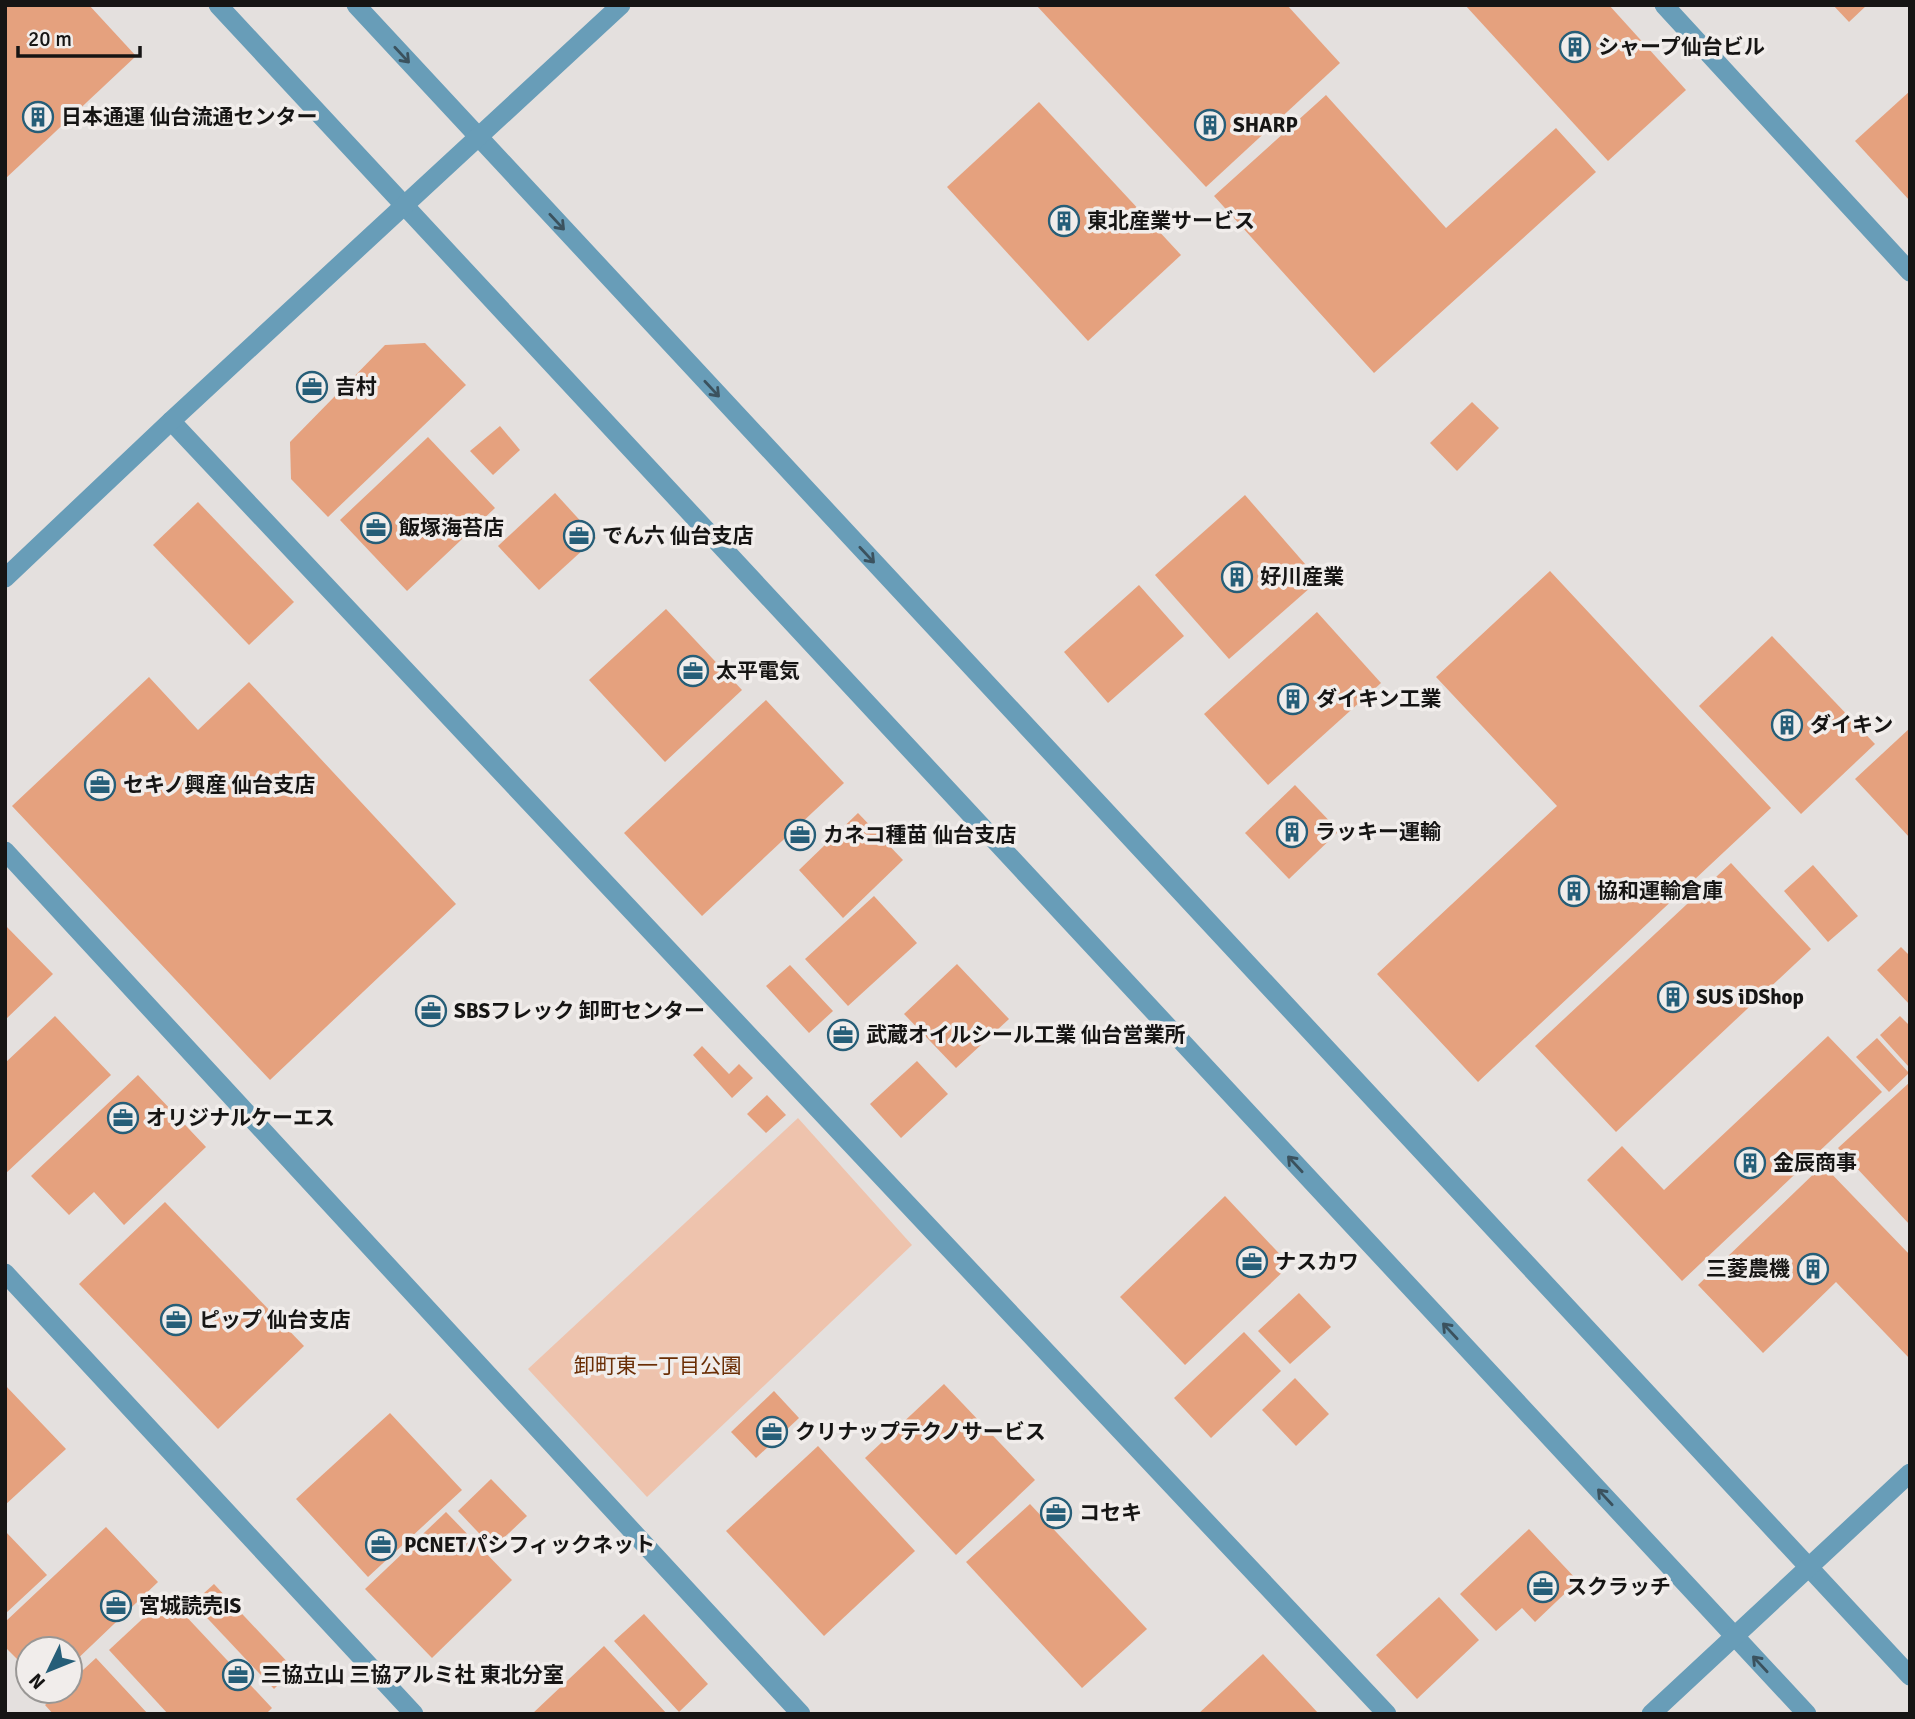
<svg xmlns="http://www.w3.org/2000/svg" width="1915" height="1719" viewBox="0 0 1915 1719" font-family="Signika,'Noto Sans JP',sans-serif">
	<rect width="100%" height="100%" fill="#e4e0de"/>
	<path fill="#eec3ad" d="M798,1118l114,127 -265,252 -119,-128z"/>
	<g fill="#e5a17e">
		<path d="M5,5h84l47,51 -131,123z"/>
		<path d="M1036,5h251l53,58 -134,124z"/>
		<path d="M1465,5h144l77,85 -78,71z"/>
		<path d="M1833,5h34l-18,17z"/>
		<path d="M1910,91v110l-55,-60z"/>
		<path d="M1326,95l120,133 110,-100 40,44 -222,201 -160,-177z"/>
		<path d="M1039,102l142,153 -93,86 -141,-154z"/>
		<path d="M425,343l41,42 -138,132 -37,-38 -1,-37 95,-97z"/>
		<path d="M1472,402l27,26 -42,43 -27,-28z"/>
		<path d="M500,426l20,24 -27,25 -23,-24z"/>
		<path d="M428,437l67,71 -88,83 -67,-71z"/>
		<path d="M555,493l41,45 -57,52 -41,-44z"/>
		<path d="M1245,495l74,85 -90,79 -74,-84z"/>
		<path d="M198,502l96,100 -45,43 -96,-100z"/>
		<path d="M1550,571l221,237 -293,274 -101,-108 180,-168 -121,-129z"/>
		<path d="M1139,585l45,51 -76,67 -44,-51z"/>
		<path d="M666,609l76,81 -77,72 -76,-82z"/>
		<path d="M1317,612l64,71 -113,102 -64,-71z"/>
		<path d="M1772,636l103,108 -74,70 -102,-108z"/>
		<path d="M149,677l49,53 51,-48 207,222 -186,176 -258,-274z"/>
		<path d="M766,700l78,83 -142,133 -78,-83z"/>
		<path d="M1910,728v110l-55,-59z"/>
		<path d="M1295,785l44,46 -50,48 -44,-46z"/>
		<path d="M858,813l45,47 -60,58 -44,-48z"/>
		<path d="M1731,863l80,86 -195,183 -81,-86z"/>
		<path d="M1813,865l45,51 -30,26 -44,-51z"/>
		<path d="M874,896l43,47 -69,63 -43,-47z"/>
		<path d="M5,925l48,49 -48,46z"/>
		<path d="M1901,947l9,9v49l-33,-35z"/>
		<path d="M957,964l52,55 -53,49 -52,-54z"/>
		<path d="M790,965l43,46 -24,22 -43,-47z"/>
		<path d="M55,1016l56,59 -106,99v-111z"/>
		<path d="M1900,1016l10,10v39l-2,1 -28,-31z"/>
		<path d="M1828,1036l54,56 -200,189 -95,-101 35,-34 42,44z"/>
		<path d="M1877,1038l32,35 -20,19 -33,-35z"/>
		<path d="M702,1046l27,28 10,-10 14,14 -21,20 -39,-43z"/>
		<path d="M917,1061l31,33 -47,44 -31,-34z"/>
		<path d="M138,1075l68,72 -82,78 -30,-33 -25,23 -38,-39z"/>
		<path d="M1910,1082v143l-72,-77z"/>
		<path d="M767,1095l19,20 -20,18 -19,-19z"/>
		<path d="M1823,1165l87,90v104l-74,-77 -73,71 -65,-68z"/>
		<path d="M1225,1196l65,69 -105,100 -65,-68z"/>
		<path d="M165,1202l139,144 -86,83 -139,-145z"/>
		<path d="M1299,1293l32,34 -41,37 -32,-33z"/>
		<path d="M1244,1332l37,39 -70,67 -37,-40z"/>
		<path d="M1295,1378l34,36 -33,32 -34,-36z"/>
		<path d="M944,1384l91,96 -79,75 -91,-97z"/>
		<path d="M5,1385l61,64 -61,56z"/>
		<path d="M774,1391l25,27 -43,40 -25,-26z"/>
		<path d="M390,1413l72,77 -94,87 -72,-78z"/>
		<path d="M818,1446l97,105 -91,85 -98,-105z"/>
		<path d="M491,1479l36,37 -34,32 -35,-37z"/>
		<path d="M1030,1504l117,125 -65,59 -116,-126z"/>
		<path d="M446,1512l66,68 -80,78 -67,-69z"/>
		<path d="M106,1527l52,55 -88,84v-17h-42v21l-23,-23v-25z"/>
		<path d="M1529,1529l49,52 -43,41 -13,-14 -26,23 -36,-37z"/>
		<path d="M5,1531l42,44 -42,39z"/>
		<path d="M214,1584l80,85 -20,20 -81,-86z"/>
		<path d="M167,1596l105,112 -6,6h-98l-59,-64z"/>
		<path d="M1439,1597l40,43 -62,59 -41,-44z"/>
		<path d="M644,1614l64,70 -29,28 -65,-71z"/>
		<path d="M604,1646l63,68h-135z"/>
		<path d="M1263,1654l56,60h-121z"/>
		<path d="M96,1658l52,56h-95l-8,-9 15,-14h10v-9z"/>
	</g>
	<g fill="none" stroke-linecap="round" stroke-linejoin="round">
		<g stroke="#689db8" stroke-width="19">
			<path d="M171,421l1216,1293"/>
			<path d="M5,851l796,863"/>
			<path d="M5,1273l409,441"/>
		</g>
		<g stroke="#689db8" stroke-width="19">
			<path d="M218,5l1589,1709"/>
			<path d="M356,5l1554,1671"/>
			<path d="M1664,5l246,267"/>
			<path d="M5,578l166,-157 450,-416"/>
			<path d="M1651,1714l259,-241"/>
		</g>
	</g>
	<defs><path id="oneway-shaft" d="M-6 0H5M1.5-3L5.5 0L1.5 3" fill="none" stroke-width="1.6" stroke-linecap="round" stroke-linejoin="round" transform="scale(1.75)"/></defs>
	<g stroke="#3b525e">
		<use href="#oneway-shaft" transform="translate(402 55) rotate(47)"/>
		<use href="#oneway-shaft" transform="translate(557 222) rotate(47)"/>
		<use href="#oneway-shaft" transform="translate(712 389) rotate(47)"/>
		<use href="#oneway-shaft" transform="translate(867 555) rotate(47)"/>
		<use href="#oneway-shaft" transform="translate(1295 1164) rotate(-133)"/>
		<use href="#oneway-shaft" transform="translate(1450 1331) rotate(-133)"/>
		<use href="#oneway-shaft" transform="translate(1605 1497) rotate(-133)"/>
		<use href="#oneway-shaft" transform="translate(1760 1664) rotate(-133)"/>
	</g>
	<defs>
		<g id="building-ring" transform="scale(1.575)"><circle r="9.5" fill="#f1edeb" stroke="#265e78" stroke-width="1.5"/><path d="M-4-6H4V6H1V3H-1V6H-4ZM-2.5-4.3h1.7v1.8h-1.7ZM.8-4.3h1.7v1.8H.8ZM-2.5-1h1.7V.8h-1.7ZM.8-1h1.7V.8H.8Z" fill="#265e78"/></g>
		<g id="office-ring" transform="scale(1.575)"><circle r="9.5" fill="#f1edeb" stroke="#265e78" stroke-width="1.5"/><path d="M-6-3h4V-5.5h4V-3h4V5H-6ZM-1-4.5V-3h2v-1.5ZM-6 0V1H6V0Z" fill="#265e78"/></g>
	</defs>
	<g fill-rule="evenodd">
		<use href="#building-ring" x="1575" y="47"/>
		<use href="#building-ring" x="38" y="117"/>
		<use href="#building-ring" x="1210" y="125"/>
		<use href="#building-ring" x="1064" y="221"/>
		<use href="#office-ring" x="312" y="387"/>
		<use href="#office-ring" x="376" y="528"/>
		<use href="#office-ring" x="579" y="536"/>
		<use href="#building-ring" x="1237" y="577"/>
		<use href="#office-ring" x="693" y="671"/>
		<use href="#building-ring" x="1293" y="699"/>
		<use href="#building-ring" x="1787" y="725"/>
		<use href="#office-ring" x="100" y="785"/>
		<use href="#building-ring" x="1292" y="832"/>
		<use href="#office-ring" x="800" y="835"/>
		<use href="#building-ring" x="1574" y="891"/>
		<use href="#building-ring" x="1673" y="997"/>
		<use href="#office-ring" x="431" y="1011"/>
		<use href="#office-ring" x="843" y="1035"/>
		<use href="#office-ring" x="123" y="1118"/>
		<use href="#building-ring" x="1750" y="1163"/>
		<use href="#office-ring" x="1252" y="1262"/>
		<use href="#building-ring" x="1813" y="1269"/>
		<use href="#office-ring" x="176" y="1320"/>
		<use href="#office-ring" x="772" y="1432"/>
		<use href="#office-ring" x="1056" y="1513"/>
		<use href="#office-ring" x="381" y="1545"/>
		<use href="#office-ring" x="1543" y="1587"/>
		<use href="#office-ring" x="116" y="1606"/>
		<use href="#office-ring" x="238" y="1675"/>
	</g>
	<g text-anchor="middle" stroke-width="7" stroke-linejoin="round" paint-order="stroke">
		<g font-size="21" font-weight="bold" fill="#161514" stroke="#f1edeb" text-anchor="start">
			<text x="1598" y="54">シャープ仙台ビル</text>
			<text x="61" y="124">日本通運 仙台流通センター</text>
			<text x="1233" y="132">SHARP</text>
			<text x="1087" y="228">東北産業サービス</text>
			<text x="335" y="394">吉村</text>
			<text x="399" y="535">飯塚海苔店</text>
			<text x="602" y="543">でん六 仙台支店</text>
			<text x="1260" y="584">好川産業</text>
			<text x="716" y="678">太平電気</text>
			<text x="1316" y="706">ダイキン工業</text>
			<text x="1810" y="732">ダイキン</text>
			<text x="123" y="792">セキノ興産 仙台支店</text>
			<text x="1315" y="839">ラッキー運輸</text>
			<text x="823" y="842">カネコ種苗 仙台支店</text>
			<text x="1597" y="898">協和運輸倉庫</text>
			<text x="1696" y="1004">SUS iDShop</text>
			<text x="454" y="1018">SBSフレック 卸町センター</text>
			<text x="866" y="1042">武蔵オイルシール工業 仙台営業所</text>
			<text x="146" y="1125">オリジナルケーエス</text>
			<text x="1773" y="1170">金辰商事</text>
			<text x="1275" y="1269">ナスカワ</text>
			<text x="1790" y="1276" text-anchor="end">三菱農機</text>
			<text x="199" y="1327">ピップ 仙台支店</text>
			<text x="795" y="1439">クリナップテクノサービス</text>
			<text x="1079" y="1520">コセキ</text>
			<text x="404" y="1552">PCNETパシフィックネット</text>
			<text x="1566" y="1594">スクラッチ</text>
			<text x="139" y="1613">宮城読売IS</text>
			<text x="261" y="1682">三協立山 三協アルミ社 東北分室</text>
		</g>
		<g font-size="21" fill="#6a2e05" stroke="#f1edeb">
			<text x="658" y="1373">卸町東一丁目公園</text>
		</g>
	</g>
	<rect width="1915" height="1719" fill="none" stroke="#161514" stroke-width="14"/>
	<g transform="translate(49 1670) rotate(227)"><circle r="33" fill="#f1edeb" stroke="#999795" stroke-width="2"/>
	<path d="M0-5L12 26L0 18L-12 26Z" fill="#265e78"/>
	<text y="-10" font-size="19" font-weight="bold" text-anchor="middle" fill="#161514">N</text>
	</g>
	<path d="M18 46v10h122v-10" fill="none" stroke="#161514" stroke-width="3.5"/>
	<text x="28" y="46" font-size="21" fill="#161514" stroke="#f1edeb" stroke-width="5" paint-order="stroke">20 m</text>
</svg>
